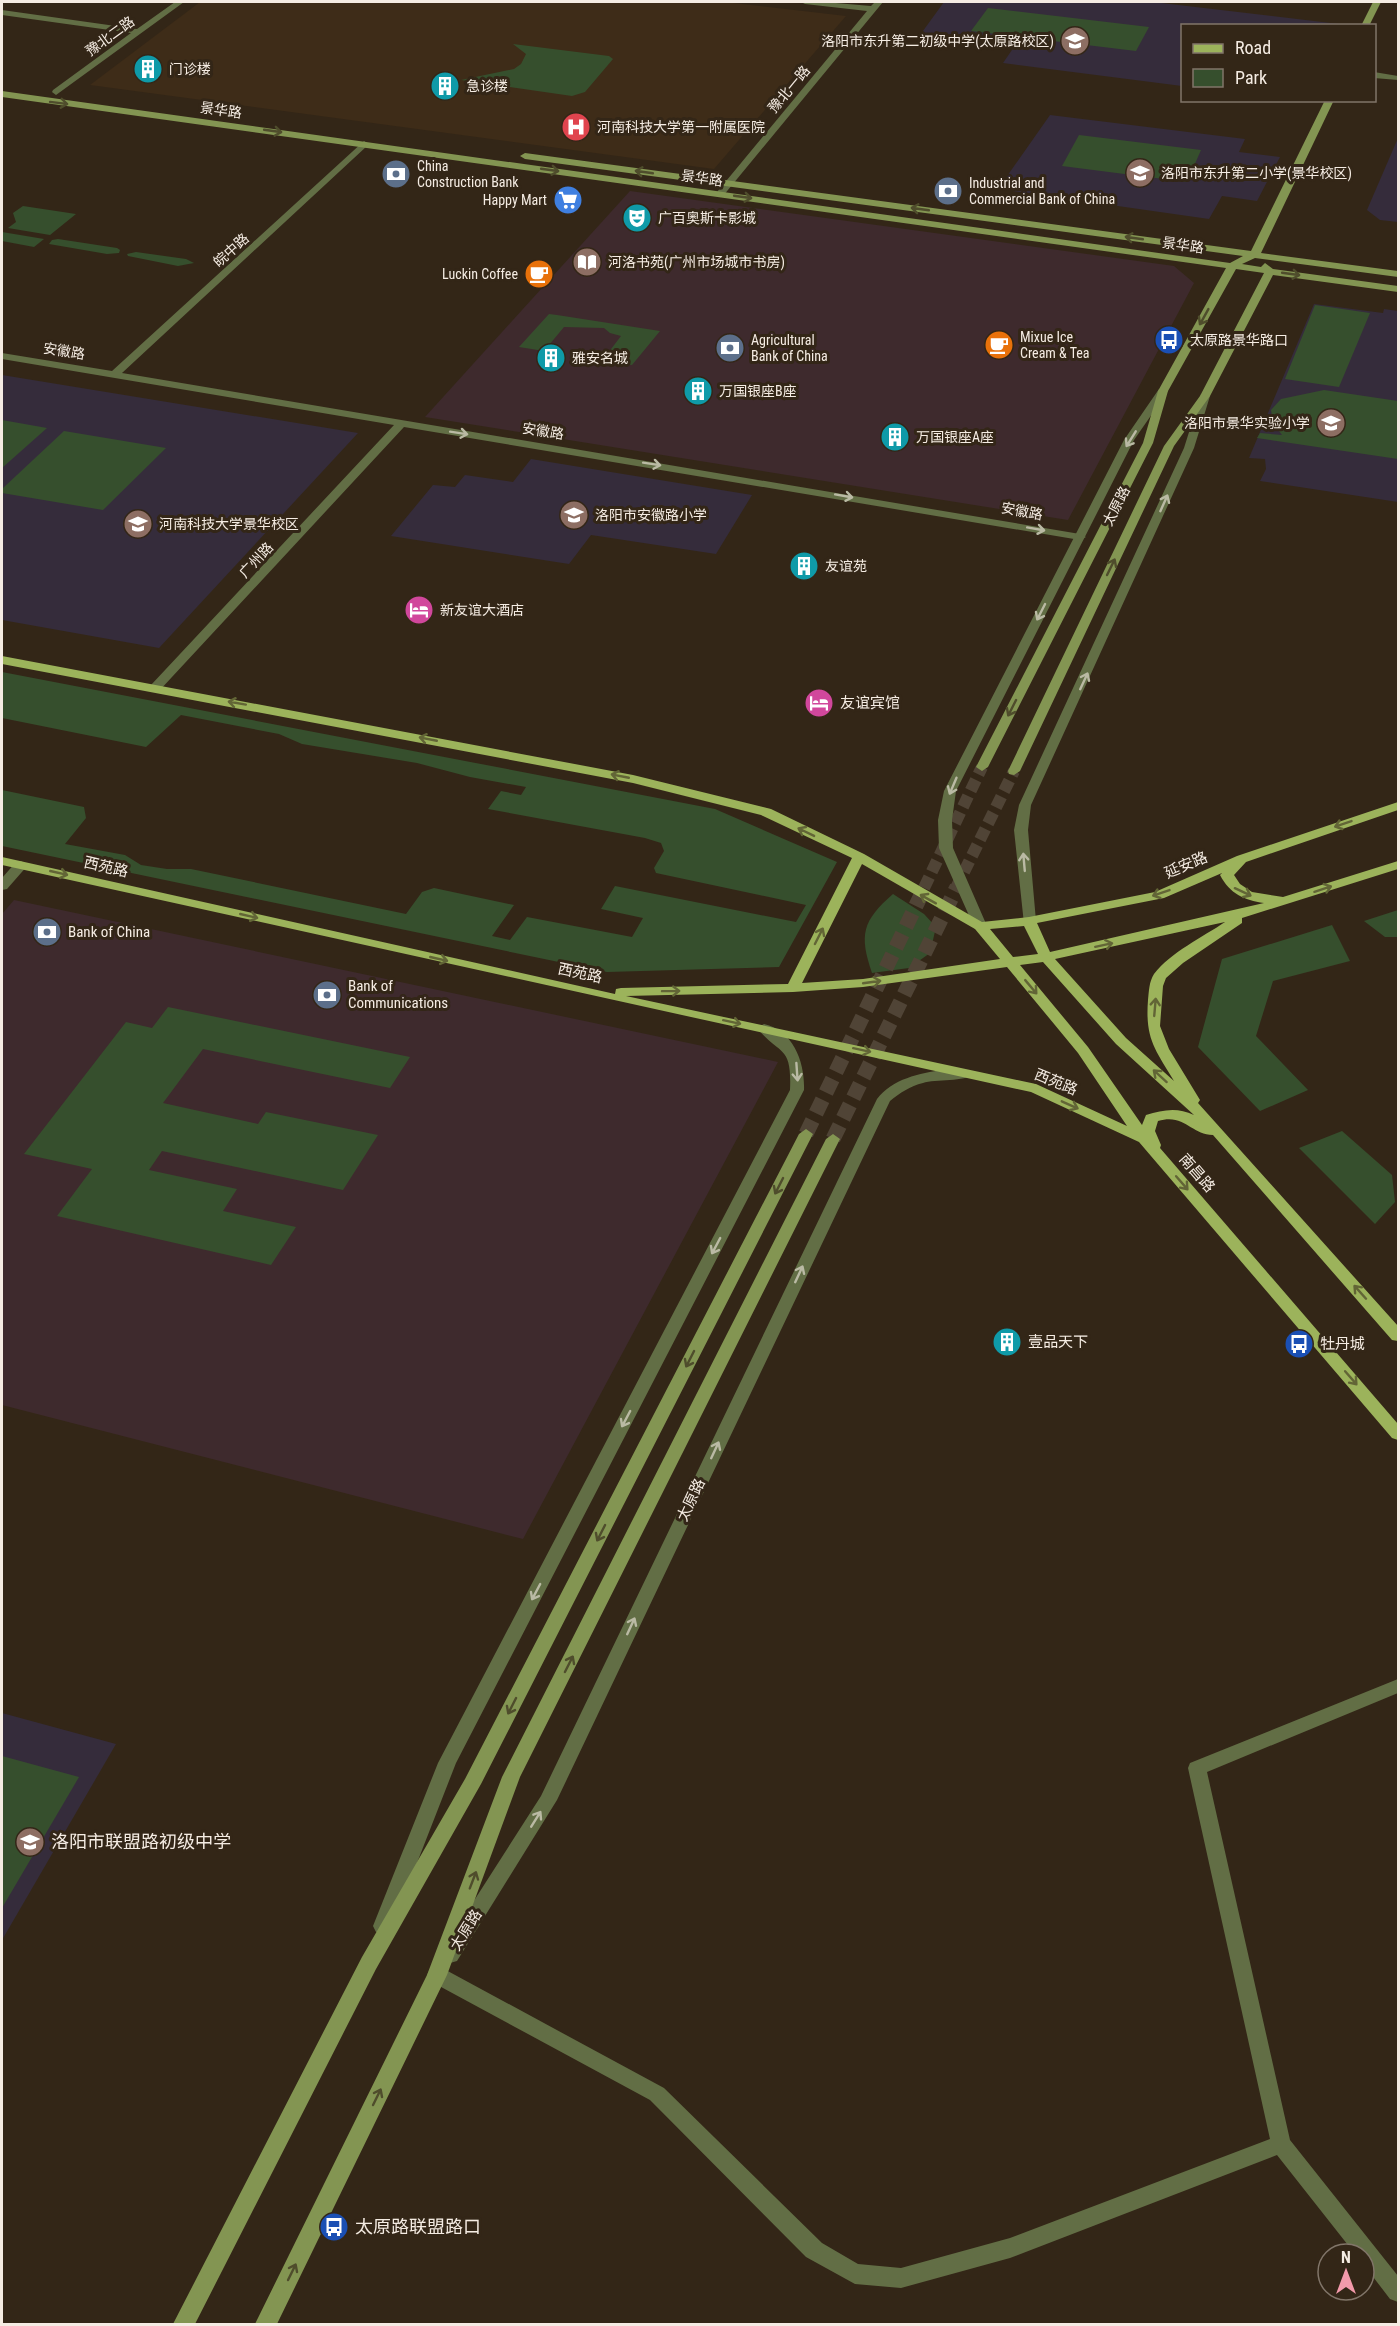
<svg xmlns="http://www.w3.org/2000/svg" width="1400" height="2326" viewBox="0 0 1400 2326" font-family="'Roboto Condensed','Noto Sans SC',sans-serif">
	<rect width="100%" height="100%" fill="#332617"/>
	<g fill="#3e2a2d">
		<path d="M630,191l544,75 20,17 -126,237 -643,-103z"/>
		<path d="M14,900l764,162 -255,477 -521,-134v-491z"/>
	</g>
	<path fill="#3e2c18" d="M200,2h525l121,14 -132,153 -624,-84z"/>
	<g fill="#352c3b">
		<path d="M944,2h209l186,22 -157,2v60l-179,-23 11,-16 -94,-12z"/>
		<path d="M1050,115l195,24 -6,13 41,5 -23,44 -35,-5 -13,23 -211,-30z"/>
		<path d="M1398,138v84l-18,-2 -13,-10z"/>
		<path d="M1314,304l69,9 1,-4 14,2v191l-138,-21 6,-12 -1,-10 -16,-1z"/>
		<path d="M2,375l356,58 -199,215 -157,-28z"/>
		<path d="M531,459l221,36 -36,59 -125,-19 -22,29 -178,-28 42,-51 22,2 10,-12 48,7z"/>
		<path d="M2,1713l114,31 -114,196z"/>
	</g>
	<g fill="#364f2d">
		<path d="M988,8l161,19 -13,24 -165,-20z"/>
		<path d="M513,44l96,12 4,3 -28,33 -13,4 -111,-16 53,-11 7,-5 5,-10z"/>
		<path d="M1079,135l122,15 -14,32 -125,-16z"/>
		<path d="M23,206l53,8 -26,21 -42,-7 8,-6 -3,-9z"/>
		<path d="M2,232l42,7 -10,8 -32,-6z"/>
		<path d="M58,239l59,9 3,2 -1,3 -12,1 -58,-10 3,-4z"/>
		<path d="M136,252l50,7 8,4 -16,3 -50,-10 -1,-2z"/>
		<path d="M1315,305l55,8 -31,74 -54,-8z"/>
		<path d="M549,314l8,1 103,16 -28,34 -30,-4 19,-25 -11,-3 -6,-5 -40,-1 -20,24 -25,-4z"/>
		<path d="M1324,390l74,11v58l-141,-21 3,-5 22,2 -9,-12 -2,-13 10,-11z"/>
		<path d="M2,420l45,8 -45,40z"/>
		<path d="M64,431l102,17 -63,62 -101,-17v-4z"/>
		<path d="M2,672l713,137 122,53 -58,105 -172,5 -605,-126v-56l82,17 2,11 -21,26 60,11 16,10 26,4h24l215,45 16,-22 12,-4 80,17 -22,31 18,4 17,-23 105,20 11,-19 -42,-9 14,-23 181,36 10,-17 -150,-32 -2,-5 10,-17 -3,-8 -16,-5 -157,-29 13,-18 20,4 5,-8 -56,-10 -53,-14 -115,-19 -23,-10 -98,-19 -35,32 -144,-29z"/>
		<path d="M893,894l31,20 12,13 -6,26 -21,15 -37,5c-13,-38 -10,-52 21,-79z"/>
		<path d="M1398,910v27h-13l-21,-16z"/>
		<path d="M1332,925l18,36 -77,20 -17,55 52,54 -48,21 -62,-64 24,-88z"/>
		<path d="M168,1007l242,50 -20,31 -187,-39 -40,54 95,21 8,-12 112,23 -35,55 -181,-39 -13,19 88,19 -14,22 73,16 -25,38 -214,-49 35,-47 -68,-15 102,-132 26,6z"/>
		<path d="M1342,1131l50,44 3,27 -20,22 -76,-76z"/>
		<path d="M2,1756l77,21 -77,131z"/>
	</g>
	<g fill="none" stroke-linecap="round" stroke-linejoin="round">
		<g stroke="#504436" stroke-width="12" stroke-dasharray="12 6" stroke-linecap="butt">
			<path d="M924,888l58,-121"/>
			<path d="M956,888l58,-117"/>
		</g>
		<g stroke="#504436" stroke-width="15" stroke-dasharray="15 8" stroke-linecap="butt">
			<path d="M806,1134l119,-247"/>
			<path d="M833,1139l124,-252"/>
		</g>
		<g fill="#626e45" fill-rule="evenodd">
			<path d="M175,2h9l-128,93 -4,-3 1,-2 78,-57 -129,-18v-5l135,19z"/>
			<path d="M801,2h23l47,4 4,-4h8l-160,194h-6v-4l150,-181 -62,-7z"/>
			<path d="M1374,72l24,4v4l-24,-2z"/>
			<path d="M364,141l5,3 -2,2 -245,227 958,161 6,3 -6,3 -676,-113 -245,264h-8v-6l243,-260 -392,-66v-6l110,18z"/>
			<path d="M21,861l7,4 -21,24 -5,1v-12l14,-16z"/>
			<path d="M1398,1679v14l-191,79 83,368 108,136v26l-8,-3 -26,-34v-11h-9l-78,-99 -267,103 -109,30 -46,-4 -49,-27 -156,-157 -220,-119 -3,-6 3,-6 7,-2 7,2 220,119 158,155 36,21 43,4 109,-30 260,-99 -82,-371 2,-5z"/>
		</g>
		<g fill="#626e45" fill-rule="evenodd">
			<path d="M1159,389l9,2 -34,49 -178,351 -4,29 1,28 34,78 -2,3h-10l-36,-81 -1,-28 6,-29 180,-351z"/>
			<path d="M1201,394l9,2 -16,52 -163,357 -3,25 8,91 -7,4 -5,-1 -10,-94 5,-25 165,-357z"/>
			<path d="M764,1024c30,7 41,39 40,66l-348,673 -66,169 -7,2 -7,-2 -3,-6 65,-163 352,-673c2,-46 -10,-34 -33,-62z"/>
			<path d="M943,1070h23l7,4c-7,8 -38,5 -50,9 -13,3 -23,10 -33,18l-333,699 -100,161 -7,2 -7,-2 -3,-6 3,-6 98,-153 336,-697c15,-20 43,-26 66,-29z"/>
		</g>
		<g fill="#839552" fill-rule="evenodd">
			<path d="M1373,2h8l-12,24h-8z"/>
			<path d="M2,91l1228,172 13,-7 -718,-97 -5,-3 5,-3 726,98 74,-151h9l-73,153 137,18v6l-143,-19 -13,6 19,3 4,-4 8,6 125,17v6l-125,-17 -63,121 -36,50 -154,325 -6,4 -5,-1 -1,-3 156,-325 36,-50 64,-123 -28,-4 -68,122 -15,52 -165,324 -6,4 -6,-4 167,-324 15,-52 68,-123 -1224,-171z"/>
			<path d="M806,1129l7,5 -332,650 -105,185 -181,355h-22l189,-367 103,-178 334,-645z"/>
			<path d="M833,1134l7,5 -320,638 -73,198 -170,349h-22l172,-349 75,-198 324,-638z"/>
		</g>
		<path fill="#9cb35b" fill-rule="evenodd" d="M2,656l631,119 138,34 93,45 118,68 47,-5 126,-25 82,-36 161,-54v8l-152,52 -12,13 6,9 12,8 31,5 115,-36v8l-156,49v5l-59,40 -17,15 -3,8 -3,40 9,23 31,51 -2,3 200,223v15l-6,-1 -179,-205c-22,0 -28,-22 -55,-14l-3,10 6,14 -1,3 238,276v16l-6,-2 -253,-296 -108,-50 -1029,-227v-8l613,137 1,-5 5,-1 167,-4 64,-126 -91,-43 -128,-32 -631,-119zM862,864l113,65 25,30 -137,20 -61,4zM1222,873l-2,2c10,19 24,25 44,28l-214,49 -13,-29 127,-25zM1225,922c-22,15 -54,30 -71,52 -5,8 -5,17 -6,26 -3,39 7,49 26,81l-48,-43 -71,-79zM1024,926l14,28 -25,3 -23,-28zM1043,962l73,82 78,71c-17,-8 -31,-5 -48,0l-4,10 -54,-78 -68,-82zM1007,967l71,86 49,73 -91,-42 -410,-88 167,-4 70,-5z"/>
	</g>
	<defs><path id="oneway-shaft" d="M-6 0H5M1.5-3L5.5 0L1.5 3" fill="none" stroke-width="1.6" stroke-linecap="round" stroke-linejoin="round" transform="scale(1.5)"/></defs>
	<g stroke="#4f4d2c">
		<use href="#oneway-shaft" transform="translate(59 103) rotate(7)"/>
		<use href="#oneway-shaft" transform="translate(273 131) rotate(8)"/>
		<use href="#oneway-shaft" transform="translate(550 170) rotate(8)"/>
		<use href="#oneway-shaft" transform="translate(644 172) rotate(-172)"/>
		<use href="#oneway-shaft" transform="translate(743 197) rotate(8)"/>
		<use href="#oneway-shaft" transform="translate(920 209) rotate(-172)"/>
		<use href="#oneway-shaft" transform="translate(1134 238) rotate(-172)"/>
		<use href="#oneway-shaft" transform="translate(1291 274) rotate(8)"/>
		<use href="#oneway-shaft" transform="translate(1204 317) rotate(119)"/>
		<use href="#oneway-shaft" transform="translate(1111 567) rotate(-64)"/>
		<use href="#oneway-shaft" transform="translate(1012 708) rotate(117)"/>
		<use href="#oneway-shaft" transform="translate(779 1186) rotate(117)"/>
		<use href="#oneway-shaft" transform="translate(690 1359) rotate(117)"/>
		<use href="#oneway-shaft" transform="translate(601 1533) rotate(117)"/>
		<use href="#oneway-shaft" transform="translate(569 1664) rotate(-63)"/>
		<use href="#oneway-shaft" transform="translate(512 1706) rotate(117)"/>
		<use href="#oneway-shaft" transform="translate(473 1880) rotate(-69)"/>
		<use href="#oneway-shaft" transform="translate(377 2097) rotate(-64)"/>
		<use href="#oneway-shaft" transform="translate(292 2272) rotate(-64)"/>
	</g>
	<g stroke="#babaa4">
		<use href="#oneway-shaft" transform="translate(459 433) rotate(9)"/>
		<use href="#oneway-shaft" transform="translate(1131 439) rotate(122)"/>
		<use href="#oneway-shaft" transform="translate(652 464) rotate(9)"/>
		<use href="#oneway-shaft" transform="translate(844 496) rotate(10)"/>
		<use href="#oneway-shaft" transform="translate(1164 503) rotate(-66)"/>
		<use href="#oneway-shaft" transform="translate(1036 529) rotate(10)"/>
		<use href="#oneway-shaft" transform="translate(1041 612) rotate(117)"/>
		<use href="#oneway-shaft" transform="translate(1084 681) rotate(-65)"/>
		<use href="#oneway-shaft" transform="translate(953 786) rotate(113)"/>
		<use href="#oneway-shaft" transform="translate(1024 862) rotate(-95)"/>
		<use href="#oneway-shaft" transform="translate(797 1072) rotate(86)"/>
		<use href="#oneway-shaft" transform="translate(716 1246) rotate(118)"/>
		<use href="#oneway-shaft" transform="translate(799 1274) rotate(-65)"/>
		<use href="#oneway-shaft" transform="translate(626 1419) rotate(118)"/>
		<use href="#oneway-shaft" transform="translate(715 1450) rotate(-65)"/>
		<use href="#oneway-shaft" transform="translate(536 1592) rotate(118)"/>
		<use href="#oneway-shaft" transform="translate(631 1626) rotate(-65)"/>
		<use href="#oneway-shaft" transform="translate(536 1819) rotate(-58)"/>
	</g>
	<g stroke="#626536">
		<use href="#oneway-shaft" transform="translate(237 703) rotate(-170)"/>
		<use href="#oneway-shaft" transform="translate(428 739) rotate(-169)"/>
		<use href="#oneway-shaft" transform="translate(620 776) rotate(-169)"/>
		<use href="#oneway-shaft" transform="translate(1343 824) rotate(161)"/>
		<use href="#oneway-shaft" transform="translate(806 832) rotate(-154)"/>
		<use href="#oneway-shaft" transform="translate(59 873) rotate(13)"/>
		<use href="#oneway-shaft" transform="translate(1323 889) rotate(-18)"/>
		<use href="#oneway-shaft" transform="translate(1243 892) rotate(25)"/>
		<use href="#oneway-shaft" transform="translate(1161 893) rotate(161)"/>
		<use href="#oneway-shaft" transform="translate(928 899) rotate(-151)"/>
		<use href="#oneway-shaft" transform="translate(249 916) rotate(13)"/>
		<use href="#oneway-shaft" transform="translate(819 936) rotate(-63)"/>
		<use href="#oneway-shaft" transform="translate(1104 945) rotate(-12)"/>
		<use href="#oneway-shaft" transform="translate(439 959) rotate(13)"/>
		<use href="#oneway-shaft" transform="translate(872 982) rotate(-8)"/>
		<use href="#oneway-shaft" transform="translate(1031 987) rotate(50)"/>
		<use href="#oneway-shaft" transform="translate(671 991) rotate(-1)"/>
		<use href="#oneway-shaft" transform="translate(1155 1007) rotate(-85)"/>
		<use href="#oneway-shaft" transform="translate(732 1022) rotate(12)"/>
		<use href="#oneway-shaft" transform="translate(862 1050) rotate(12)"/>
		<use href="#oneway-shaft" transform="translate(1160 1076) rotate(-138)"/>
		<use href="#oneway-shaft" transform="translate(1070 1105) rotate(24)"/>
		<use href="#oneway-shaft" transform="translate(1182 1183) rotate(49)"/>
		<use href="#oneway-shaft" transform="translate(1360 1292) rotate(-132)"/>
		<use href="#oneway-shaft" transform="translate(1351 1378) rotate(49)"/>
	</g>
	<defs>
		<g id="school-disc" transform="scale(1.5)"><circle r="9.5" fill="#8d6e63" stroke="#332617"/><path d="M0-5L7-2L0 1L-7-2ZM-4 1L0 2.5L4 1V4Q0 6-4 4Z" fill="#fff"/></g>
		<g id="building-disc" transform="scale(1.5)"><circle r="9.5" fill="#0f9aa8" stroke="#332617"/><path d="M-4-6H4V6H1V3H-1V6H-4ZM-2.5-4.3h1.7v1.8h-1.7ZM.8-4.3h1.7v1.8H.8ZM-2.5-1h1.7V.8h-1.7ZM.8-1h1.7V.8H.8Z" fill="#fff"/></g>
		<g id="hospital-disc" transform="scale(1.5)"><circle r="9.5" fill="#e0444e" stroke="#332617"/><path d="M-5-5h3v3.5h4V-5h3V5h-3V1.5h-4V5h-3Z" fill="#fff"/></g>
		<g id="bank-disc" transform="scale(1.5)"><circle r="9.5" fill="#5c6f8a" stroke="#332617"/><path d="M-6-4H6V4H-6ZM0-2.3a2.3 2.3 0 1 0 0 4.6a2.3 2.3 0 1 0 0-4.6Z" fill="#fff"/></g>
		<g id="supermarket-disc" transform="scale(1.5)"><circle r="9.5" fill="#3f7fe0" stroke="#332617"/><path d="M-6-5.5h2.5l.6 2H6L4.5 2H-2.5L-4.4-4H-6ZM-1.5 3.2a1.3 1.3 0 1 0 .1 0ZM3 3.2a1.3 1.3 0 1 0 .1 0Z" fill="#fff"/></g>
		<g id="theatre-disc" transform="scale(1.5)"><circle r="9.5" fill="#0f9aa8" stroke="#332617"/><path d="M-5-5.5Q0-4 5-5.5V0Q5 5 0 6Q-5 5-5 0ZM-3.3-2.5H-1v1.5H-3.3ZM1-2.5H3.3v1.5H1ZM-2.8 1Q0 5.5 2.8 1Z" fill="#fff"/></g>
		<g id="library-disc" transform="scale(1.5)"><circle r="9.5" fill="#8d6e63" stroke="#332617"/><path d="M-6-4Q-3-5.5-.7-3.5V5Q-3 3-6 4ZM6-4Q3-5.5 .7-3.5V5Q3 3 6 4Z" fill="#fff"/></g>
		<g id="cafe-disc" transform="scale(1.5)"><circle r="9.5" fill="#e8710a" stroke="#332617"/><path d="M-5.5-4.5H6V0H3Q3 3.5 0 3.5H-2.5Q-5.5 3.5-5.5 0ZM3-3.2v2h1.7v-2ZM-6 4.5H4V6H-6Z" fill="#fff"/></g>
		<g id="bus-disc" transform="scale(1.5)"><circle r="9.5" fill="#1a4fb4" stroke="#332617"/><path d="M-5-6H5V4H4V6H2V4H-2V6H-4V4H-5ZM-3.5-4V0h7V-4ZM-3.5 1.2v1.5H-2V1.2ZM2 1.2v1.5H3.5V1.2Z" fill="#fff"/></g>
		<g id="university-disc" transform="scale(1.5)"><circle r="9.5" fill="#8d6e63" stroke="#332617"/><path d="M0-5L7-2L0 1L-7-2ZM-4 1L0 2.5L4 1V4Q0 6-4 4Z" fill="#fff"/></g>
		<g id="hotel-disc" transform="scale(1.5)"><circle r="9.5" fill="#d1479c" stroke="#332617"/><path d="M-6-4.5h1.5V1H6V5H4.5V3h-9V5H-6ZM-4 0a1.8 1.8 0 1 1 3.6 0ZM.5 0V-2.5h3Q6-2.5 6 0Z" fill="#fff"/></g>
	</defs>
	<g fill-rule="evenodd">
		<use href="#school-disc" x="1075" y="41"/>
		<use href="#building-disc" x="148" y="69"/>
		<use href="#building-disc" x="445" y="86"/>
		<use href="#hospital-disc" x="576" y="127"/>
		<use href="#school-disc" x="1140" y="173"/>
		<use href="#bank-disc" x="396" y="174"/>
		<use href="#bank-disc" x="948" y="191"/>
		<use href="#supermarket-disc" x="568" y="200"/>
		<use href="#theatre-disc" x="637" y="218"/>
		<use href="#library-disc" x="587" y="262"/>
		<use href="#cafe-disc" x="539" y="274"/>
		<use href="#bus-disc" x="1169" y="340"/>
		<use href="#cafe-disc" x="999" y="345"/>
		<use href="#bank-disc" x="730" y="348"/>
		<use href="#building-disc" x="551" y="358"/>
		<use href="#building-disc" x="698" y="391"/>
		<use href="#school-disc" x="1331" y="423"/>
		<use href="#building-disc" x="895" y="437"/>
		<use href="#school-disc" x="574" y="515"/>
		<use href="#university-disc" x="138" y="524"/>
		<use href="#building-disc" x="804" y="566"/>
		<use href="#hotel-disc" x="419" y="610"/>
		<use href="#hotel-disc" x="819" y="703"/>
		<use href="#bank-disc" x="47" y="932"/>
		<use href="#bank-disc" x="327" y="995"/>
		<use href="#building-disc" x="1007" y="1342"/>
		<use href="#bus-disc" x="1299" y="1344"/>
		<use href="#school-disc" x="30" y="1842"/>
		<use href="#bus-disc" x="334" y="2227"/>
	</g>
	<g text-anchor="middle" stroke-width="6" stroke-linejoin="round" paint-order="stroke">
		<g font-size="14" fill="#f5ece3" stroke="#332617">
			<text transform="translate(110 36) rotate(-36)" y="5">豫北二路</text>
			<text transform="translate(789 89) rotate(-50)" y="5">豫北一路</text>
			<text transform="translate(221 110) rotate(8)" y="5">景华路</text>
			<text transform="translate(702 178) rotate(8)" y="5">景华路</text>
			<text transform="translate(1183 245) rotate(8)" y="5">景华路</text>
			<text transform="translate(231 250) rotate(-42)" y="5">皖中路</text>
			<text transform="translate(64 351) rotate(9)" y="5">安徽路</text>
			<text transform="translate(543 431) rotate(9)" y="5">安徽路</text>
			<text transform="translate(1116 506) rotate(-63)" y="5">太原路</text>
			<text transform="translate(1022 511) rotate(10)" y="5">安徽路</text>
			<text transform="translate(256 560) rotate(-47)" y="5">广州路</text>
		</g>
		<g font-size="14" fill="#f5ece3" stroke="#332617" text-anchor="start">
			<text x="1054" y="46" text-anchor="end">洛阳市东升第二初级中学(太原路校区)</text>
			<text x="169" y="74">门诊楼</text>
			<text x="466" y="91">急诊楼</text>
			<text x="597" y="132">河南科技大学第一附属医院</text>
			<text x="417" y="171">China<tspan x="417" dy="16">Construction Bank</tspan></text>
			<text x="1161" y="178">洛阳市东升第二小学(景华校区)</text>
			<text x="969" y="188">Industrial and<tspan x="969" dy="16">Commercial Bank of China</tspan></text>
			<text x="547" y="205" text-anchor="end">Happy Mart</text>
			<text x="658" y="223">广百奥斯卡影城</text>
			<text x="608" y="267">河洛书苑(广州市场城市书房)</text>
			<text x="518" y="279" text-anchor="end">Luckin Coffee</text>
			<text x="1020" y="342">Mixue Ice<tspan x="1020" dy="16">Cream &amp; Tea</tspan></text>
			<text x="751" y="345">Agricultural<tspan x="751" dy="16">Bank of China</tspan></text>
			<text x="1190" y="345">太原路景华路口</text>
			<text x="572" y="363">雅安名城</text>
			<text x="719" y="396">万国银座B座</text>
			<text x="1310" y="428" text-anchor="end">洛阳市景华实验小学</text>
			<text x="916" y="442">万国银座A座</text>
			<text x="595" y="520">洛阳市安徽路小学</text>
			<text x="159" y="529">河南科技大学景华校区</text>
			<text x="825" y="571">友谊苑</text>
			<text x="440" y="615">新友谊大酒店</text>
		</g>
		<g font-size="15" fill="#f5ece3" stroke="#332617" text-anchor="start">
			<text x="840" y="708">友谊宾馆</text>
			<text x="68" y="937">Bank of China</text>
			<text x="348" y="991">Bank of<tspan x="348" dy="17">Communications</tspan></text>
			<text x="1028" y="1347">壹品天下</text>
			<text x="1320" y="1349">牡丹城</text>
		</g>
		<g font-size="15" fill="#f5ece3" stroke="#332617">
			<text transform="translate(1186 865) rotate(-23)" y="5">延安路</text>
			<text transform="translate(106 867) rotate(13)" y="5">西苑路</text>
			<text transform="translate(580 973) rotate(12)" y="5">西苑路</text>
			<text transform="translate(1056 1082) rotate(22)" y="5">西苑路</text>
			<text transform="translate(1197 1173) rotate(49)" y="5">南昌路</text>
			<text transform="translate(691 1500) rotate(-65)" y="5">太原路</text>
			<text transform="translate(466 1930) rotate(-58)" y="5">太原路</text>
		</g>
		<g font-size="18" fill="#f5ece3" stroke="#332617" text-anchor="start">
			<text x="51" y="1848">洛阳市联盟路初级中学</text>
			<text x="355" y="2233">太原路联盟路口</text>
		</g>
	</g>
	<rect width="1400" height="2326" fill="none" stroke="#f5ece3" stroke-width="6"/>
	<rect x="1181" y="24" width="195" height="78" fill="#332617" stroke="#817569" stroke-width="1.5"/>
	<rect x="1193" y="44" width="30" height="9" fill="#9cb35b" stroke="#817569" stroke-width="1.5"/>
	<text x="1235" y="54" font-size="18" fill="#f5ece3">Road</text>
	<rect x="1193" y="69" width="30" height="18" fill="#364f2d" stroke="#817569" stroke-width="1.5"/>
	<text x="1235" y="84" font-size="18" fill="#f5ece3">Park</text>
	<g transform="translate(1346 2272)"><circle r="28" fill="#332617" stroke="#817569" stroke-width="1.5"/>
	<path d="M0-4.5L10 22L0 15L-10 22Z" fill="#f39aab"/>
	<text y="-9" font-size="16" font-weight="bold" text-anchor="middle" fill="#f5ece3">N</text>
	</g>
</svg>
